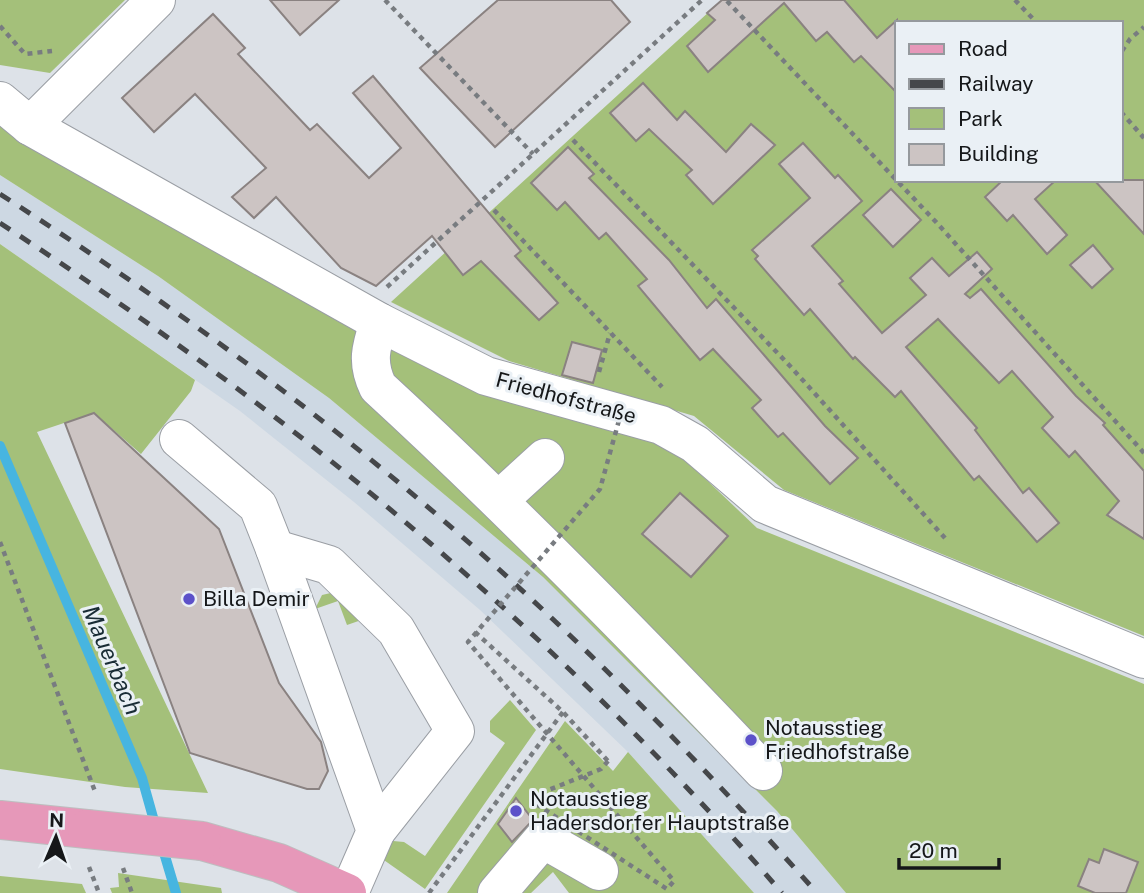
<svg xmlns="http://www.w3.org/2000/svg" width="1144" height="893" viewBox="0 0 1144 893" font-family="'Public Sans',sans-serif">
	<rect width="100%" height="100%" fill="#dde2e8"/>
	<path fill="#cdd8e3" d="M0,175l158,101 171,122 214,179 234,234 69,82h-92l-126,-141 -148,-142 -126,-108 -114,-91 -240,-167z"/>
	<g fill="#a4c07a" fill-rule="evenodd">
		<path d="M0,0h125l-75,73 -50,-8z"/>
		<path d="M722,0h422v636l-360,-146 -90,-74 -185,-55 -118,-59zM897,23h224v157h-224z"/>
		<path d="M0,122l673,326 84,80 387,156v209h-298l-69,-82 -234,-234 -214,-179 -171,-122 -158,-101z"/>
		<path d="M0,244l195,136 -4,11 -50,63 -47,-41 -57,19 171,361 -83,-6 -125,-18z"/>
		<path d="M335,592l35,25 -23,8 -9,-24 -23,8 7,-14z"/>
		<path d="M510,700l26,30 -111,159 -44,-31 12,-17 11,1 21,14 80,-113 -15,-11v-11z"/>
		<path d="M565,721l48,50 15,-19 126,141h-185l-16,-21 -22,21h-84z"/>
		<path d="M118,873l103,15 1,5h-110l-2,-5 9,-1z"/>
		<path d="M0,876l82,8 4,9h-86z"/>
	</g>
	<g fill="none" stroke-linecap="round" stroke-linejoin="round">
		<g stroke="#47b5e0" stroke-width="10">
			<path d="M0,446l142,332 14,50"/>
			<path d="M162,846l14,47"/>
		</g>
	</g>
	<g fill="#ccc4c3" stroke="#8a8281" stroke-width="2">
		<path d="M270,0h69l-39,35z"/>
		<path d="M498,0h113l19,22 -135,125 -75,-79z"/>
		<path d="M722,0h122l33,38 20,-18v73l-36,-37 -7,6 -27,-30 -11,9 -32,-38 -76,69 -21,-26 28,-26 -8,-7z"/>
		<path d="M213,14l32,34 -7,6 72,76 7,-6 52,54 32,-30 -48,-55 20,-17 148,175 -6,5 43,47 -19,17 -58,-59 -18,14 -31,-39 -56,50 -35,-18 -65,-71 -22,21 -22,-21 34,-29 -71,-74 -41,38 -32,-34z"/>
		<path d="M643,83l34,37 8,-9 41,41 25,-28 24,21 -62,59 -27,-29 6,-5 -43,-41 -13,12 -26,-28z"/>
		<path d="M803,143l32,35 3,-3 24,26 -50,45 31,35 -4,3 43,49 44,-38 -16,-17 22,-20 17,18 28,-24 15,17 -27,25 5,4 11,-9 95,107 29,27 -2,2 41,46v68l-37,-24 12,-14 -44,-50 -6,6 -27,-29 11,-11 -41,-46 -13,12 -61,-64 -32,28 71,81 -2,2 48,63 6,-5 30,35 -22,19 -58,-66 -5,4 -73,-89 -6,6 -40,-40 -2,2 -43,-50 -6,6 -49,-56 3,-3 -6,-6 58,-52 -31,-34z"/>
		<path d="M568,147l26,27 -5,4 80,82 38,48 9,-9 109,127 33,32 -28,26 -47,-51 -5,4 -26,-29 9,-8 -48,-51 -13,11 -62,-74 9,-7 -41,-46 -7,6 -34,-37 -8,8 -26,-27z"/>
		<path d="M1003,180h53l-21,19 32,36 -20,19 -34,-39 -6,6 -22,-24z"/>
		<path d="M1094,180h50v54z"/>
		<path d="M891,189l30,31 -28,27 -30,-32z"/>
		<path d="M1093,245l20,24 -21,19 -22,-23z"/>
		<path d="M572,342l30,8 -9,33 -31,-8z"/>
		<path d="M94,413l125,116 60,154 42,59 7,29 -9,18h-12l-117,-36 -125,-330z"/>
		<path d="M680,493l48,43 -37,41 -49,-43z"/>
		<path d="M516,798l17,22 -21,22 -14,-18z"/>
		<path d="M1104,849l34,13 -12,31h-31l-17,-7 11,-27 10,4z"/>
	</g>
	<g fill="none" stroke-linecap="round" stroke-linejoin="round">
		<g stroke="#9a9ea4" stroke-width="40">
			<g id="minor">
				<path d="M0,101l30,25 349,196 107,54 175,49 34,19 70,60 379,155"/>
				<path d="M30,126l126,-126"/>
				<path d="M379,322c-8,25 -13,40 -1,65 134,123 260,252 385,384"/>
				<path d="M179,439l79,67 17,43 101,282 -27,62"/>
				<path d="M500,499l45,-41"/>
				<path d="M275,549l54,16 67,65 59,101 -79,100"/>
				<path d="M497,893l46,-54 56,32"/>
			</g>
		</g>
		<g stroke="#bdbebf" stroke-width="40">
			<g id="major">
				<path d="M0,820l87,9"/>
				<path d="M202,841l77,22 68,30"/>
			</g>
		</g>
		<g stroke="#787c80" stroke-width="4.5" stroke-dasharray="5 5" stroke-linecap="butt">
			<path d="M385,0l148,154"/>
			<path d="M1015,0l22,23"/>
			<path d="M727,1l209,221 208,231"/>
			<path d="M0,26l25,28 27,-3"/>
			<path d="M1122,51l8,-12 14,-12"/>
			<path d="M1121,112l23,26"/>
			<path d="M573,140l217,226 155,172"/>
			<path d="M494,210l168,177"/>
			<path d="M387,287l315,-287"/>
			<path d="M599,372l11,-39"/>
			<path d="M0,542l96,252"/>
			<path d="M475,632l88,80 45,49"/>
			<path d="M89,867l10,26"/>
			<path d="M123,868l9,25"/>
			<path d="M429,893l134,-181"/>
		</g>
		<use href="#minor" stroke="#fff" stroke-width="38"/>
		<use href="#major" stroke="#e698b9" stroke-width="38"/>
		<g stroke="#45474a" stroke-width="5" stroke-dasharray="12 12" stroke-linecap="butt">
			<path d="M0,194c140,90 276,186 404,293 149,124 285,262 413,406"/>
			<path d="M0,223c292,190 554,406 782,670"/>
		</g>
		<g stroke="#bdbebf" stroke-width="40" stroke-linecap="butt">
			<path id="major-bridge" d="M87,829l115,12"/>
		</g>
		<path stroke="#787c80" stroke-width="4.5" stroke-dasharray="5 5" stroke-linecap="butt" d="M608,761l-7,8 -65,26v9l131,85 7,-8 -206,-239 132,-153 21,-76"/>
		<use href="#major-bridge" stroke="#e698b9" stroke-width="38"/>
	</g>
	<g fill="#5c51c9" stroke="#eaf0f5" stroke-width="2.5">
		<circle cx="189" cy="599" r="7"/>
		<circle cx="751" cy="740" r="7"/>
		<circle cx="516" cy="811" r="7"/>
	</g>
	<g text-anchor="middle" stroke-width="6" stroke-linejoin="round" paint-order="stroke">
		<g font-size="21" fill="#151719" stroke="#eaf0f5">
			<text transform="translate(566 398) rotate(15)" y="7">Friedhofstraße</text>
		</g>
		<g font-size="21" fill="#151719" stroke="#eaf0f5" text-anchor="start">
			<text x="203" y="606">Billa Demir</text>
			<text x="765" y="735">Notausstieg<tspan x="765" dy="24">Friedhofstraße</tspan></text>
			<text x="530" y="806">Notausstieg<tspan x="530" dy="24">Hadersdorfer Hauptstraße</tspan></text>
		</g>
		<g font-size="23" font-style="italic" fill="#192c35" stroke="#eaf0f5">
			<text transform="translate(112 660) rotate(67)" y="8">Mauerbach</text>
		</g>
	</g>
	<rect x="895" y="21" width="228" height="161" fill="#eaf0f5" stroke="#95999d" stroke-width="2"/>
	<rect x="909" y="44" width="35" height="10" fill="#e698b9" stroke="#95999d" stroke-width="2"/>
	<text x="958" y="56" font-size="21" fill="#151719">Road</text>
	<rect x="909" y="79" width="35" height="10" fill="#45474a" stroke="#95999d" stroke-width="2"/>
	<text x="958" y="91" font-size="21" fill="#151719">Railway</text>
	<rect x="909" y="108" width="35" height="21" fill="#a4c07a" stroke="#95999d" stroke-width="2"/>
	<text x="958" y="126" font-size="21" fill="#151719">Park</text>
	<rect x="909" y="144" width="35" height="21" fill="#ccc4c3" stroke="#95999d" stroke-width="2"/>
	<text x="958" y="161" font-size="21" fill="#151719">Building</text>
	<g transform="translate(56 837) rotate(2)" stroke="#eaf0f5" stroke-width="5" paint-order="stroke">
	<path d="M0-5L12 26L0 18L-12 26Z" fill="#151719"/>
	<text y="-10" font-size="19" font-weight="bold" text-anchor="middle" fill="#151719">N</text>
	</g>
	<path d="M899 858v10h100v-10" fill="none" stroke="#151719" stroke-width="3.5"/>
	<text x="909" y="858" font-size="21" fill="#151719" stroke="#eaf0f5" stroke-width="5" paint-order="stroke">20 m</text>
</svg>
